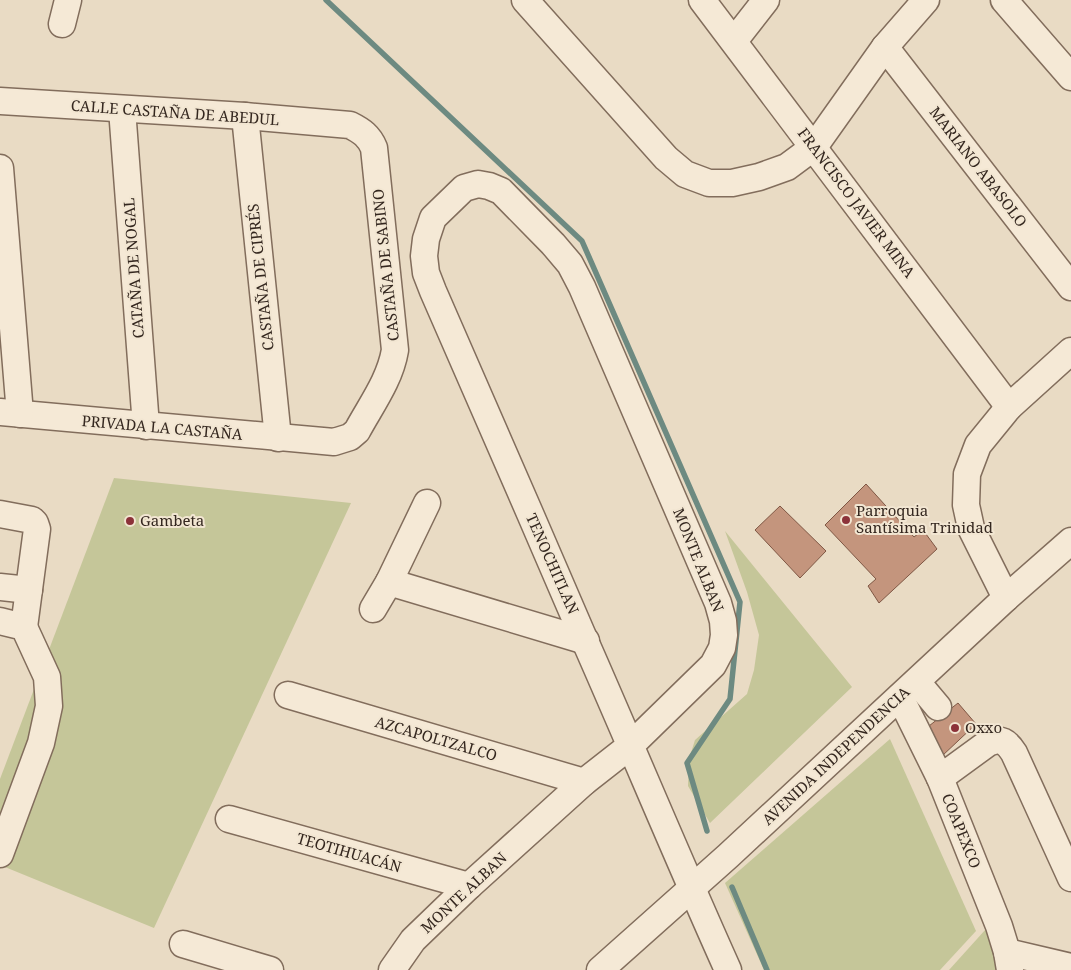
<svg xmlns="http://www.w3.org/2000/svg" width="1071" height="970" viewBox="0 0 1071 970" font-family="'Noto Serif',serif">
	<rect width="100%" height="100%" fill="#e9dbc4"/>
	<g fill="#c5c699">
		<path d="M114,478l237,25 -197,425 -154,-63v-86z"/>
		<path d="M725,531l127,156 -142,136 -22,-37 1,-27 6,-19 52,-46 7,-24 5,-35 -12,-43z"/>
		<path d="M890,739l86,192 -36,39h-176l-39,-87z"/>
		<path d="M986,929l9,29 2,12h-48z"/>
	</g>
	<g fill="none" stroke-linecap="round" stroke-linejoin="round">
		<g stroke="#6d8a81" stroke-width="5.5">
			<path d="M326,0l256,241 158,361 -10,97 -43,64 20,68"/>
			<path d="M732,887l35,83"/>
		</g>
	</g>
	<g fill="#c4957d" stroke="#7f5744">
		<path d="M866,484l48,53 9,-7 14,19 -58,54 -11,-17 8,-7 -51,-54z"/>
		<path d="M780,506l46,45 -26,27 -45,-48z"/>
		<path d="M958,703l18,21 -34,32 -13,-30z"/>
	</g>
	<g fill="none" stroke-linecap="round" stroke-linejoin="round">
		<g stroke="#826d5c" stroke-width="29">
			<g id="minor">
				<path d="M525,0l141,158 19,16 24,9h23l27,-6 28,-10 27,-20 71,-100 41,-47"/>
				<path d="M702,0l307,407"/>
				<path d="M1004,0l67,77"/>
				<path d="M62,24l6,-24"/>
				<path d="M734,41l32,-41"/>
				<path d="M885,47l186,240"/>
				<path d="M0,101l245,15 105,9c12,6 19,11 24,23l21,202c-5,30 -24,55 -38,81l-7,6 -16,5 -334,-30"/>
				<path d="M122,109l24,317"/>
				<path d="M245,116l33,322"/>
				<path d="M0,168l20,246"/>
				<path d="M0,514l32,6 3,3 2,6 -13,98"/>
				<path d="M389,582l197,59"/>
				<path d="M0,587l29,3"/>
				<path d="M1006,598l-35,-70 -5,-23 1,-31 11,-29 31,-38 62,-56"/>
				<path d="M373,609l16,-27 38,-79"/>
				<path d="M0,621l24,6 23,50 2,29 -8,37 -41,111"/>
				<path d="M917,682l21,25"/>
				<path d="M288,695l296,87"/>
				<path d="M900,697l40,81 59,148 8,26 3,18"/>
				<path d="M940,778l48,-35c13,-6 19,-1 26,10l57,125"/>
				<path d="M229,819l240,67"/>
				<path d="M183,944l87,26"/>
				<path d="M1007,952l64,15"/>
				<path d="M392,970l21,-30 56,-54 115,-104 46,-36 83,-81 9,-17 2,-13 -1,-14 -5,-18 -136,-316 -12,-23 -17,-20 -52,-53 -12,-5 -11,-2 -14,4 -31,30 -7,21 -2,17 2,17 7,18c51,117 102,233 152,350 48,109 94,220 143,329"/>
				<path d="M600,970l128,-114 278,-258 65,-57"/>
			</g>
		</g>
		<use href="#minor" stroke="#f5e9d6" stroke-width="26"/>
	</g>
	<g fill="#8c3239" stroke="#f2e6d2" stroke-width="2">
		<circle cx="846" cy="520" r="5"/>
		<circle cx="130" cy="521" r="5"/>
		<circle cx="955" cy="728" r="5"/>
	</g>
	<g text-anchor="middle" stroke-width="4" stroke-linejoin="round" paint-order="stroke">
		<g font-size="15" fill="#34271f" stroke="#f2e6d2">
			<text transform="translate(175 113) rotate(4)" y="5">CALLE CASTAÑA DE ABEDUL</text>
			<text transform="translate(978 167) rotate(52)" y="5">MARIANO ABASOLO</text>
			<text transform="translate(856 203) rotate(53)" y="5">FRANCISCO JAVIER MINA</text>
			<text transform="translate(386 265) rotate(-96)" y="5">CASTAÑA DE SABINO</text>
			<text transform="translate(134 268) rotate(-94)" y="5">CATAÑA DE NOGAL</text>
			<text transform="translate(261 277) rotate(-96)" y="5">CASTAÑA DE CIPRÉS</text>
			<text transform="translate(162 428) rotate(5)" y="5">PRIVADA LA CASTAÑA</text>
			<text transform="translate(698 560) rotate(68)" y="5">MONTE ALBAN</text>
			<text transform="translate(552 564) rotate(66)" y="5">TENOCHITLAN</text>
			<text transform="translate(436 739) rotate(16)" y="5">AZCAPOLTZALCO</text>
			<text transform="translate(836 756) rotate(-43)" y="5">AVENIDA INDEPENDENCIA</text>
			<text transform="translate(961 831) rotate(68)" y="5">COAPEXCO</text>
			<text transform="translate(349 853) rotate(16)" y="5">TEOTIHUACÁN</text>
			<text transform="translate(464 893) rotate(-43)" y="5">MONTE ALBAN</text>
		</g>
		<g font-size="15" fill="#34271f" stroke="#f2e6d2" text-anchor="start">
			<text x="856" y="516">Parroquia<tspan x="856" dy="17">Santísima Trinidad</tspan></text>
			<text x="140" y="526">Gambeta</text>
			<text x="965" y="733">Oxxo</text>
		</g>
	</g>
</svg>
